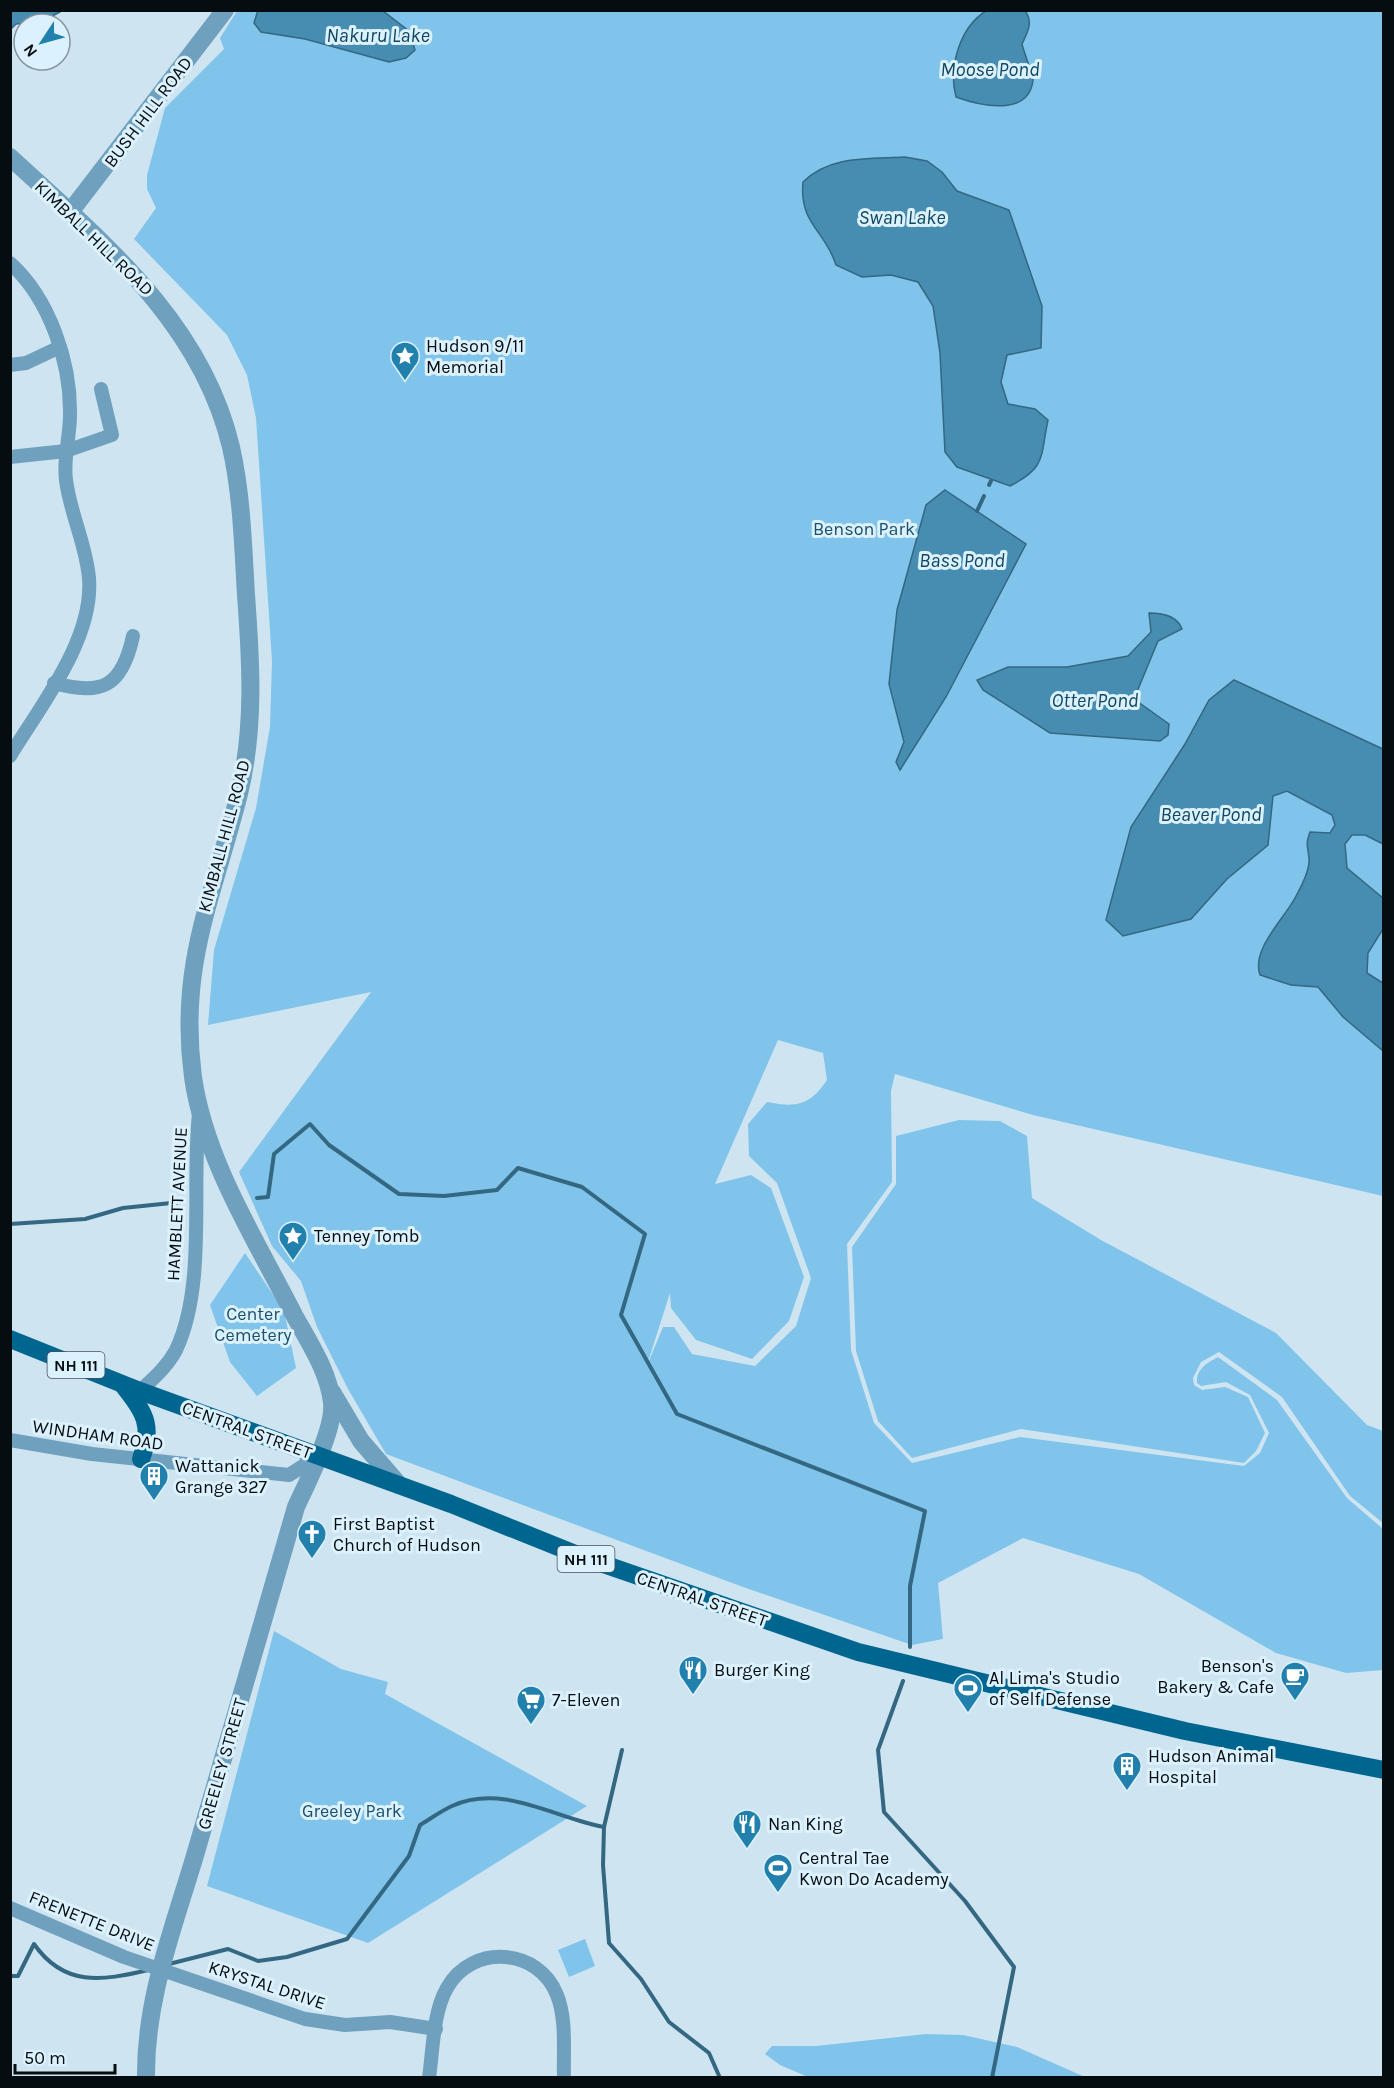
<svg xmlns="http://www.w3.org/2000/svg" width="1394" height="2088" viewBox="0 0 1394 2088" font-family="Karla,sans-serif">
	<rect width="100%" height="100%" fill="#cfe4f1"/>
	<g fill="#80c4eb" fill-rule="evenodd">
		<path d="M237,11h1146v1185l-350,-81 -138,-41 -4,17 1,91 -45,62 4,106 23,73 38,40 108,-26 224,29 16,-13 9,-20 -19,-38 -24,-13 -25,4 -4,-3c-1,-14 10,-20 21,-26l59,43 70,98 36,31v141l-37,3 -70,-20 -137,-79 -116,-36 -85,45 5,56 -31,6 -169,-58 -357,-133 -38,-65 -31,-62 -16,-46 -29,-35 -33,-74 132,-180 -163,33 6,-75 42,-142 14,-81 2,-66 -16,-243 -9,-43 -20,-40 -93,-96 22,-31 -9,-19v-14l18,-67 59,-59 -4,-11zM778,1040l45,13 4,27c-17,25 -30,28 -60,22l-19,22 1,32 28,27 34,95 -15,48 -41,40 -63,-12 -18,-27h-11l-17,41 24,-75 1,15 25,32 56,19 37,-38 15,-44 -33,-89 -20,-13 -36,9z"/>
		<path d="M959,1120l41,1 27,15 5,62 69,42 175,93 91,92 16,6v92l-33,-27 -68,-99 -63,-45 -18,10 -8,16 1,7 8,5 23,-3 23,10 17,36 -9,18 -12,12 -223,-34 -109,29 -34,-37 -22,-70 -4,-104 44,-63v-48z"/>
		<path d="M245,1253l39,58 12,57 -39,28 -27,-34 -20,-57z"/>
		<path d="M274,1631l67,38 47,13 -3,12 202,112 -219,137 -161,-57z"/>
		<path d="M585,1939l10,27 -26,11 -11,-27z"/>
		<path d="M926,2034l37,1 54,12 68,30h-277l-28,-12 -15,-11 7,-8h44z"/>
	</g>
	<g fill="#478db2" stroke="#346782" stroke-width="1.5">
		<path d="M11,10h49v2l-19,10 -25,2 -5,5z"/>
		<path d="M258,10l125,1 26,20 6,19 -9,8 -17,4 -84,-23 -44,-7 -7,-9z"/>
		<path d="M986,11h39c9,11 2,22 -3,33 2,9 11,31 11,36 -4,38 -55,25 -77,17 -8,-30 4,-70 30,-86z"/>
		<path d="M905,157l22,4 15,11 15,19 52,19 33,96 -1,42 -34,7 -6,27 7,22 27,5 13,11c-8,37 -1,47 -38,66l-53,-19 -12,-15 -5,-99 -7,-47 -15,-24 -27,-7 -29,2 -26,-12c-11,-35 -37,-41 -33,-83 27,-27 66,-23 102,-25z"/>
		<path d="M945,490l81,54 -80,153 -46,73 -4,-8 8,-20 -15,-58 8,-74 29,-105z"/>
		<path d="M1149,613c13,0 28,2 33,16l-24,12 -24,58 35,25 -1,11 -8,6 -110,-8 -67,-43 -6,-10 31,-13h59l61,-11 23,-24z"/>
		<path d="M1234,680l149,69v95l-18,-9h-13l-7,9 2,24 36,30v31l-15,24 -1,20 16,10v68l-40,-34 -25,-30 -27,-2 -31,-10c-9,-25 23,-55 35,-77 5,-9 15,-29 14,-39 -1,-14 -4,-13 1,-27l20,1 5,-8 -3,-10 -45,-24 -14,5 -5,49 -41,34 -36,40 -68,17 -17,-16 25,-93 54,-83 24,-44z"/>
	</g>
	<g fill="none" stroke-linecap="round" stroke-linejoin="round">
		<g stroke="#346782" stroke-width="4">
			<path d="M989,485l2,-4"/>
			<path d="M977,511l7,-15"/>
			<path d="M257,1198l11,-1 6,-43 36,-30 19,21 70,49 45,2 53,-6 21,-22 64,19 63,47 -24,81 56,99 248,97 -15,75v61"/>
			<path d="M10,1224l75,-5 38,-11 58,-6"/>
			<path d="M903,1681l-25,69 6,62 81,89 49,66 -22,111"/>
			<path d="M622,1750l-18,77 -1,38 6,78 32,36 28,43 40,31 11,25"/>
			<path d="M169,1964l59,-15 30,12 29,-4 60,-18 62,-83 11,-31c10,-6 21,-14 32,-19 51,-23 103,12 152,21"/>
			<path d="M10,1976h8l16,-32c30,43 68,37 114,26"/>
		</g>
		<g stroke="#6fa0bd" stroke-width="14">
			<path d="M10,263c40,36 61,100 60,152 0,22 -7,43 -4,65 4,33 20,64 23,98 5,61 -48,127 -79,178"/>
			<path d="M10,365l16,-2 34,-16"/>
			<path d="M10,457l56,-6 46,-16 -11,-46"/>
			<path d="M54,683c48,13 68,4 79,-47"/>
			<path d="M140,1391c14,-13 27,-24 36,-41 31,-66 15,-164 23,-236"/>
			<path d="M10,1440l82,14 197,21 30,-19"/>
			<path d="M10,1908l114,49 181,62 40,6 45,-3 46,7"/>
			<path d="M429,2078c4,-28 4,-66 18,-90 25,-45 92,-40 110,7 10,25 6,57 7,83"/>
		</g>
		<g stroke="#6fa0bd" stroke-width="18">
			<path d="M10,157c91,84 191,164 221,290 11,49 12,99 15,148 5,67 9,133 -7,199 -26,103 -61,172 -46,283 12,84 63,163 101,238 15,27 35,57 38,88 3,25 -25,80 -36,104 -33,115 -66,230 -100,345 -22,75 -51,146 -50,226"/>
			<path d="M70,212l155,-202"/>
			<path d="M332,1392l29,49 38,44"/>
		</g>
		<g stroke="#00668f" stroke-width="18">
			<path d="M10,1339l130,52 311,113 132,53 275,95 327,79 199,39"/>
			<path d="M123,1385c21,27 31,40 18,74"/>
		</g>
	</g>
	<defs>
		<g id="sight-pin" transform="scale(1.5)"><path d="M0 17L-7.5 6A9.5 9.5 0 1 1 7.5 6Z" fill="#2280ad" stroke="#dcf1fe"/><path d="M0-6L1.8-2.2L6-1.7L2.9 1.2L3.7 5.4L0 3.3L-3.7 5.4L-2.9 1.2L-6-1.7L-1.8-2.2Z" fill="#fff"/></g>
		<g id="building-pin" transform="scale(1.5)"><path d="M0 17L-7.5 6A9.5 9.5 0 1 1 7.5 6Z" fill="#2280ad" stroke="#dcf1fe"/><path d="M-4-6H4V6H1V3H-1V6H-4ZM-2.5-4.3h1.7v1.8h-1.7ZM.8-4.3h1.7v1.8H.8ZM-2.5-1h1.7V.8h-1.7ZM.8-1h1.7V.8H.8Z" fill="#fff"/></g>
		<g id="church-pin" transform="scale(1.5)"><path d="M0 17L-7.5 6A9.5 9.5 0 1 1 7.5 6Z" fill="#2280ad" stroke="#dcf1fe"/><path d="M-1.2-6h2.4v3.5h3.3v2.4h-3.3V6h-2.4V-.1h-3.3v-2.4h3.3Z" fill="#fff"/></g>
		<g id="restaurant-pin" transform="scale(1.5)"><path d="M0 17L-7.5 6A9.5 9.5 0 1 1 7.5 6Z" fill="#2280ad" stroke="#dcf1fe"/><path d="M-5-6h1v4h1v-4h1v4h1v-4h1v5L-1.5 .5V6h-2V.5L-5-1ZM5-6V6H3V1.5H1.5Q1.5-4 5-6Z" fill="#fff"/></g>
		<g id="cafe-pin" transform="scale(1.5)"><path d="M0 17L-7.5 6A9.5 9.5 0 1 1 7.5 6Z" fill="#2280ad" stroke="#dcf1fe"/><path d="M-5.5-4.5H6V0H3Q3 3.5 0 3.5H-2.5Q-5.5 3.5-5.5 0ZM3-3.2v2h1.7v-2ZM-6 4.5H4V6H-6Z" fill="#fff"/></g>
		<g id="stadium-pin" transform="scale(1.5)"><path d="M0 17L-7.5 6A9.5 9.5 0 1 1 7.5 6Z" fill="#2280ad" stroke="#dcf1fe"/><path d="M0-5a6.5 5 0 1 0 0 10a6.5 5 0 1 0 0-10ZM-3.5-1.8h7v3.6h-7Z" fill="#fff"/></g>
		<g id="supermarket-pin" transform="scale(1.5)"><path d="M0 17L-7.5 6A9.5 9.5 0 1 1 7.5 6Z" fill="#2280ad" stroke="#dcf1fe"/><path d="M-6-5.5h2.5l.6 2H6L4.5 2H-2.5L-4.4-4H-6ZM-1.5 3.2a1.3 1.3 0 1 0 .1 0ZM3 3.2a1.3 1.3 0 1 0 .1 0Z" fill="#fff"/></g>
	</defs>
	<g fill-rule="evenodd">
		<use href="#sight-pin" x="405" y="356"/>
		<use href="#sight-pin" x="293" y="1236"/>
		<use href="#building-pin" x="154" y="1476"/>
		<use href="#church-pin" x="312" y="1534"/>
		<use href="#restaurant-pin" x="693" y="1670"/>
		<use href="#cafe-pin" x="1295" y="1676"/>
		<use href="#stadium-pin" x="968" y="1688"/>
		<use href="#supermarket-pin" x="531" y="1700"/>
		<use href="#building-pin" x="1127" y="1766"/>
		<use href="#restaurant-pin" x="747" y="1824"/>
		<use href="#stadium-pin" x="778" y="1868"/>
	</g>
	<g text-anchor="middle" stroke-width="6" stroke-linejoin="round" paint-order="stroke">
		<g fill="#dcf1fe" stroke="#465158" stroke-width="1.5">
			<rect x="47.5" y="1352" width="57" height="26" rx="4.5"/>
			<rect x="557.5" y="1546" width="57" height="26" rx="4.5"/>
		</g>
		<g font-size="16" font-weight="bold" fill="#060d11">
			<text x="76" y="1371">NH 111</text>
			<text x="586" y="1565">NH 111</text>
		</g>
		<g font-size="18" fill="#060d11" stroke="#dcf1fe">
			<text transform="translate(148 112) rotate(-53)" y="6">BUSH HILL ROAD</text>
			<text transform="translate(94 238) rotate(44)" y="6">KIMBALL HILL ROAD</text>
			<text transform="translate(224 836) rotate(-75)" y="6">KIMBALL HILL ROAD</text>
			<text transform="translate(177 1204) rotate(-87)" y="6">HAMBLETT AVENUE</text>
			<text transform="translate(247 1430) rotate(20)" y="6">CENTRAL STREET</text>
			<text transform="translate(98 1435) rotate(8)" y="6">WINDHAM ROAD</text>
			<text transform="translate(702 1599) rotate(19)" y="6">CENTRAL STREET</text>
			<text transform="translate(222 1764) rotate(-74)" y="6">GREELEY STREET</text>
			<text transform="translate(92 1921) rotate(22)" y="6">FRENETTE DRIVE</text>
			<text transform="translate(267 1985) rotate(18)" y="6">KRYSTAL DRIVE</text>
		</g>
		<g font-size="18" fill="#060d11" stroke="#dcf1fe" text-anchor="start">
			<text x="426" y="352">Hudson 9/11<tspan x="426" dy="21">Memorial</tspan></text>
			<text x="314" y="1242">Tenney Tomb</text>
			<text x="175" y="1472">Wattanick<tspan x="175" dy="21">Grange 327</tspan></text>
			<text x="333" y="1530">First Baptist<tspan x="333" dy="21">Church of Hudson</tspan></text>
			<text x="1274" y="1672" text-anchor="end">Benson's<tspan x="1274" dy="21">Bakery &amp; Cafe</tspan></text>
			<text x="714" y="1676">Burger King</text>
			<text x="989" y="1684">Al Lima's Studio<tspan x="989" dy="21">of Self Defense</tspan></text>
			<text x="552" y="1706">7-Eleven</text>
			<text x="1148" y="1762">Hudson Animal<tspan x="1148" dy="21">Hospital</tspan></text>
			<text x="768" y="1830">Nan King</text>
			<text x="799" y="1864">Central Tae<tspan x="799" dy="21">Kwon Do Academy</tspan></text>
		</g>
		<g font-size="18" fill="#1a506b" stroke="#dcf1fe">
			<text x="864" y="535">Benson Park</text>
			<text x="253" y="1320">Center<tspan x="253" dy="21">Cemetery</tspan></text>
			<text x="352" y="1817">Greeley Park</text>
		</g>
		<g font-size="20" font-style="italic" fill="#104863" stroke="#dcf1fe">
			<text x="378" y="42">Nakuru Lake</text>
			<text x="990" y="76">Moose Pond</text>
			<text x="902" y="224">Swan Lake</text>
			<text x="962" y="567">Bass Pond</text>
			<text x="1095" y="707">Otter Pond</text>
			<text x="1211" y="821">Beaver Pond</text>
		</g>
	</g>
	<rect width="1394" height="2088" fill="none" stroke="#060d11" stroke-width="24"/>
	<g transform="translate(42 42) rotate(234)"><circle r="28" fill="#dcf1fe" stroke="#86969f" stroke-width="1.5"/>
	<path d="M0-4.5L10 22L0 15L-10 22Z" fill="#2280ad"/>
	<text y="-9" font-size="16" font-weight="bold" text-anchor="middle" fill="#060d11">N</text>
	</g>
	<path d="M15 2064v9h100v-9" fill="none" stroke="#060d11" stroke-width="3"/>
	<text x="24" y="2064" font-size="18" fill="#060d11" stroke="#dcf1fe" stroke-width="4.5" paint-order="stroke">50 m</text>
</svg>
